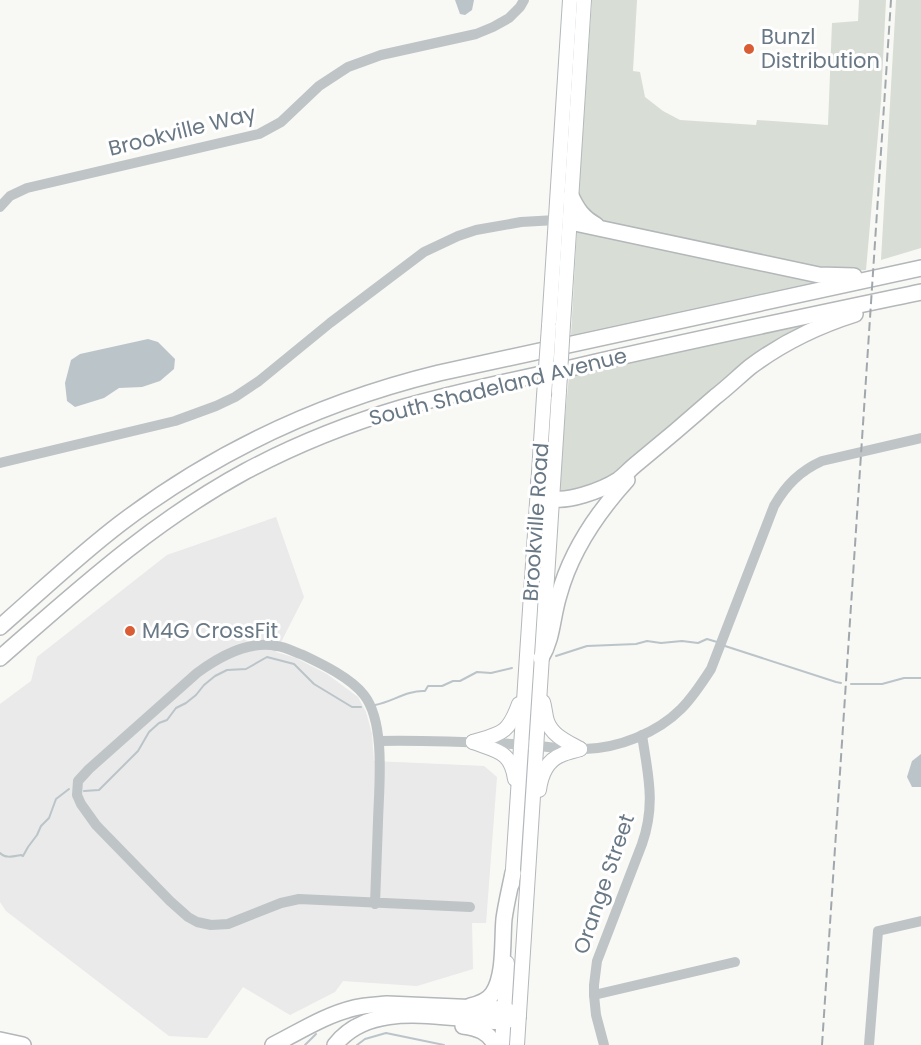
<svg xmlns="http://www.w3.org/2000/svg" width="921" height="1045" viewBox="0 0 921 1045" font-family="Poppins,sans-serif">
	<rect width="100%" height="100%" fill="#f8f8f5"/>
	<path fill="#e9eae9" d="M276,517l28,80 -28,55 20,6 31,16 31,23 8,15 6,22 2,27 110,5 13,11 -11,146h-14l1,46 -56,17 -74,-5 -8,11 -45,23 -47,-28 -36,51 -38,-2 -163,-125 -6,-9v-198l31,-23 6,-24 130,-102z"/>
	<g fill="#d8ddd5">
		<path d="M592,0h45l-4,71 7,1 5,25 18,14 17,9 76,5 1,-5 71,5 4,-102 26,-2 1,-21h27l-5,100 -15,170 -13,1 -27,-2 -224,-46c-7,-5 -19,-16 -22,-24 -5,-11 0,-51 0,-66l3,-1z"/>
		<path d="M896,0h25v248l-40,12z"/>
		<path d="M577,230l247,50 -253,55z"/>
		<path d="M836,314l-11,5 -199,148c-21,12 -43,29 -68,23l11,-114z"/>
	</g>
	<g fill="#bbc4c9">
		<path d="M455,0h19l-2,10 -7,5 -5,-1z"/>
		<path d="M148,339l10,3 17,17 -1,10 -14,12 -18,6 -23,1 -15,10 -29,9 -8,-6 -2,-18 6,-23 9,-6z"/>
		<path d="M921,754v33h-9l-5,-10 5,-16z"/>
	</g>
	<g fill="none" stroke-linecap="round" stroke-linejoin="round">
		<g stroke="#bbc4c9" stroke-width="2">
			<path d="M725,646l111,36 5,1"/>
			<path d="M556,656l31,-10 49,-2 11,-3 14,2 21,-2 16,2 9,-4 10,3"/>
			<path d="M851,684h31l22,-6h17"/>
			<path d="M375,705c17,-3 32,-15 50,-14l3,-5h14l11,-5h7l17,-9 14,1 21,-5"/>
			<path d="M84,791l15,-1 39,-39 11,-19 10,-9 8,-3 9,-12 10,-5 10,-8 8,-10 11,-9 12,-6 19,-1 21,-12 27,7 20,20 38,23h9"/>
			<path d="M0,853c5,6 15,3 21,2l2,1 5,-9 9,-12 4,-9 8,-8 7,-19 13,-10"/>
			<path d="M305,1045l11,-11"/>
			<path d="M357,1045l8,-6 21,-6 58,12"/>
		</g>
		<g stroke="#b3b8bc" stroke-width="16">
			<g id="major">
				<path d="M563,324l21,-324"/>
				<path d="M549,326l21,-326"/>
				<path d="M543,702c2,6 2,13 4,19 5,15 21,21 33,28"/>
				<path d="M473,742c29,-9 35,-8 46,-38"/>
				<path d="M473,742c24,9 38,9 42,37"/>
				<path d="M539,790c2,-15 7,-29 22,-35 6,-3 13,-4 19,-6"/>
				<path d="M512,884l32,-488"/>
				<path d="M502,1045l5,-82"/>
				<path d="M517,1045l42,-654"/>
			</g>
		</g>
		<g stroke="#b3b7ba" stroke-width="18">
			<g id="highway">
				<path d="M571,196c6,13 12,22 25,29"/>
				<path d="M570,222l249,53 35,1"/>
				<path d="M539,482c2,5 4,12 9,15 16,8 56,-8 70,-17 6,-4 11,-10 17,-15 27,-22 54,-45 80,-68 12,-9 23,-20 35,-30 32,-24 67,-41 105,-53"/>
				<path d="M0,627c40,-35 79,-72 121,-104 95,-72 203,-122 318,-150l482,-105"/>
				<path d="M0,658c79,-69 152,-136 246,-187 49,-26 101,-47 155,-63 58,-17 118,-29 178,-42 113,-26 228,-50 342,-74"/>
				<path d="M541,658c12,-20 11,-41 18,-63 12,-44 38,-82 68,-115"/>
				<path d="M470,1006c9,-2 18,-5 23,-13 12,-18 9,-53 11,-74 2,-15 6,-31 9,-46"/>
				<path d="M463,1026c14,2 25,5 32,19"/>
				<path d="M0,1040l23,5"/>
				<path d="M273,1045c26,-13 52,-30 81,-37 11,-3 22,-3 33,-4l117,5 14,7"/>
				<path d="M335,1045c32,-41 92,-29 137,-26 10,1 23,4 33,2 4,-1 9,-3 13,-5"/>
			</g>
		</g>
		<g stroke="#bfc4c7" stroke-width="10">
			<path d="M0,207l10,-11 17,-8 232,-54 22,-12 38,-36 29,-19 33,-12 95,-21 17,-7 16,-9 11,-11 4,-7"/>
			<path d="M0,463l175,-42 41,-15 19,-9 24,-16 71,-58 94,-71 34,-16 18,-6 45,-8 35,-2"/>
			<path d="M379,741c46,-1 91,1 137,3 23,1 46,6 69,5 34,-1 72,-16 96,-40 12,-12 21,-26 30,-40l63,-163c12,-21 26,-35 48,-45l99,-23"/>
			<path d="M375,904c1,-28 2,-55 3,-83 1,-34 8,-98 -14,-126 -13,-17 -42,-31 -61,-40 -9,-3 -17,-8 -26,-9 -29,-6 -58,11 -80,27l-108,96 -11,12 -1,14 4,9 15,21 74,76 18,16 9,5 14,3 17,-1 53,-21 18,-4 171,8"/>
			<path d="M594,995l141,-33"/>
			<path d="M604,1045l-8,-30 -2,-20v-10l3,-24 45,-117c14,-40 6,-69 0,-109"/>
			<path d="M869,1045l9,-114 43,-10"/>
		</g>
		<use href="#major" stroke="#fff" stroke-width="14"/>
		<use href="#highway" stroke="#fff" stroke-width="15"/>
		<path stroke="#a1a8ad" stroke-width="2" stroke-dasharray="9 4.5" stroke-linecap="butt" d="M822,1045l69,-1045"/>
		<g stroke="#b3b8bc" stroke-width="16" stroke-linecap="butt">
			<g id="major-bridge">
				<path d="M559,391l4,-67"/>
				<path d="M544,396l5,-70"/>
			</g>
		</g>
		<use href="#major-bridge" stroke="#fff" stroke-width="14"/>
	</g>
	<g fill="#da5c34" stroke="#fff" stroke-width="2">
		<circle cx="749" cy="49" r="6"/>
		<circle cx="130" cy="631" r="6"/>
	</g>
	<g text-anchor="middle" stroke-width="6" stroke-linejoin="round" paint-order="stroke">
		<g font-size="21" fill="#697885" stroke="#fff" text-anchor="start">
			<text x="761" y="44">Bunzl<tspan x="761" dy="24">Distribution</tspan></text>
			<text x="142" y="638">M4G CrossFit</text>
		</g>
		<g font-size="21" fill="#697885" stroke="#fff">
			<text transform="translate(182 131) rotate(-14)" y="7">Brookville Way</text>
			<text transform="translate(498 387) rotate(-14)" y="7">South Shadeland Avenue</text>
			<text transform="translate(536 522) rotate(-86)" y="7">Brookville Road</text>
			<text transform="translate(604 884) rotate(-71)" y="7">Orange Street</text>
		</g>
	</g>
</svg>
